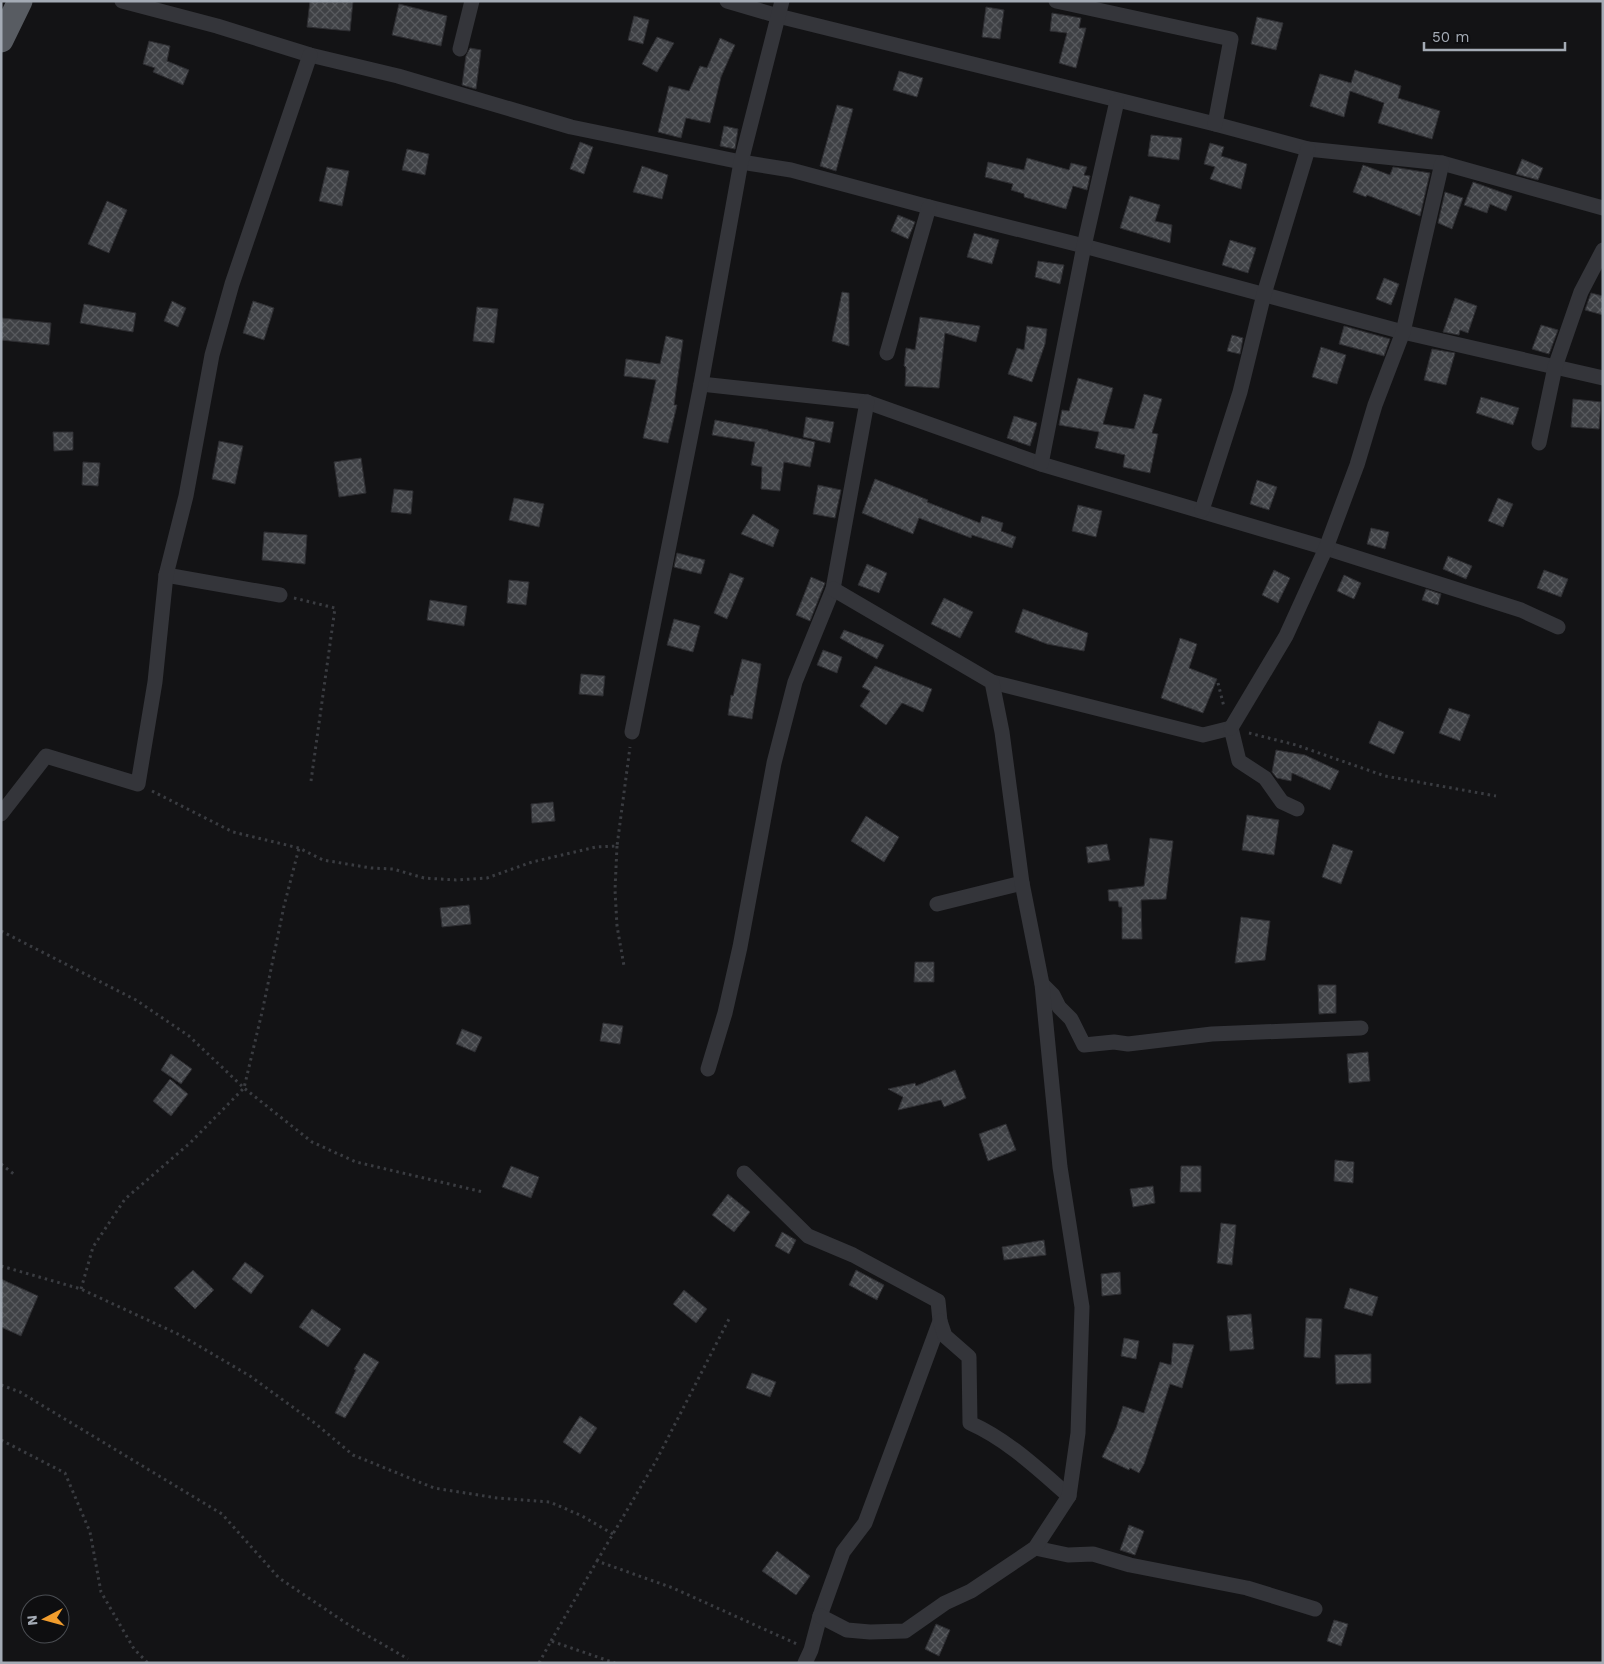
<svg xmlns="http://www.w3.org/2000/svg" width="1604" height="1664" viewBox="0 0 1604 1664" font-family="'Work Sans',sans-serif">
	<defs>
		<pattern id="building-cross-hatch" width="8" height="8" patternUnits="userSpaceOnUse" patternTransform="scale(1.25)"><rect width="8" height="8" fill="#3f4145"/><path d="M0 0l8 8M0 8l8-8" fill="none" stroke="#585a5e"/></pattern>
	</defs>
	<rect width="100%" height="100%" fill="#131315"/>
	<g fill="url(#building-cross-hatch)" stroke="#2d2d31">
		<path d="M310,1h43l-3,30 -43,-4z"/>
		<path d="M399,4l48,12 -6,30 -49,-11z"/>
		<path d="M986,7l18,3 -4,29 -18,-2z"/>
		<path d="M1052,13l29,5 -2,10h7l-10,40 -17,-5 8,-30 -17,-2z"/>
		<path d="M634,16l15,4 -6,24 -15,-4z"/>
		<path d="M1257,17l26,6 -7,27 -25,-6z"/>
		<path d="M657,37l17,6 -17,29 -15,-8z"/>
		<path d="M720,38l15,7 -14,32 -11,46 -24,-5 -5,20 -23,-6 11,-46 20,5 11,-25 7,2z"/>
		<path d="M149,41l21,5 -3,15 22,9 -6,15 -30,-13 2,-4 -12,-4z"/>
		<path d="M470,48l11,2 -5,39 -14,-4 4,-29z"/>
		<path d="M1355,70l46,16 -3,12 42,13 -8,28 -54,-16 6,-20 -34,-12 -6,26 -34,-11 10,-32 31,9z"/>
		<path d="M899,71l24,7 -6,19 -24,-7z"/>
		<path d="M837,105l16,4 -17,62 -16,-5z"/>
		<path d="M724,126l14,3 -3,20 -15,-3z"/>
		<path d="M1151,135l31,3 -3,22 -31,-4z"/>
		<path d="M580,142l13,5 -9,27 -14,-5z"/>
		<path d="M1210,143l14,4 -3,9 26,8 -6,25 -31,-10 5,-12 -11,-3z"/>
		<path d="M407,149l22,5 -4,21 -23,-5z"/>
		<path d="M1027,158l42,12 2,-7 16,4 -3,8 6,1 -3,14 -14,-4 -7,23 -42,-12v-3l-13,-4 2,-6 -28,-7 3,-15 36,8z"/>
		<path d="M1522,159l21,9 -5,12 -22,-6z"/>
		<path d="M1363,165l27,10 3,-8 37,6 -10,43 -53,-21 -1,2 -13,-5z"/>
		<path d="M642,166l26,9 -6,24 -29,-7z"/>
		<path d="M327,167l22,4 -7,35 -23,-5z"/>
		<path d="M1473,182l39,14 -6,15 -16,-7 -3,9 -23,-8z"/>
		<path d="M1445,192l18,6 -11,31 -14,-6z"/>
		<path d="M1130,196l30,9 -5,16 17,4 -2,18 -50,-15z"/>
		<path d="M107,201l20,9 -18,43 -21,-9z"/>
		<path d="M898,215l17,7 -7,17 -17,-8z"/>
		<path d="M974,233l25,7 -7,24 -25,-7z"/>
		<path d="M1230,240l26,8 -8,25 -26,-8z"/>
		<path d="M1038,261l26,4 -4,19 -25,-7z"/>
		<path d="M1384,278l15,6 -8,21 -15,-6z"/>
		<path d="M842,292l7,1v53l-17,-5z"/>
		<path d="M1591,293l12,3v19l-18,-5z"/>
		<path d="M1455,298l22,8 -9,27 -8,-3 -1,5 -16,-3z"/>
		<path d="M172,301l14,7 -8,19 -14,-6z"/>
		<path d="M253,301l21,7 -10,32 -21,-7z"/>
		<path d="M84,304l52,9 -3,19 -53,-9z"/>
		<path d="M477,307l21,2 -4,34 -21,-2z"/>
		<path d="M920,317l60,9 -4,16 -31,-9 -6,55 -34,-2 1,-19 -2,-1 2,-18 9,2z"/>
		<path d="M1,318l50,5 -2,22 -48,-5z"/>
		<path d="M1541,325l17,5 -9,24 -17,-5z"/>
		<path d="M1027,326l20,3 -2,15 -13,38 -24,-8 9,-26 7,2z"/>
		<path d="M1344,326l46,13 -6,17 -45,-12z"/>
		<path d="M1232,335l11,3 -3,16 -13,-3z"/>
		<path d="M666,336l17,4 -9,65h3l-9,38 -25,-5 13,-58 -32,-4 2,-17 34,5z"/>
		<path d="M1321,347l25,8 -9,29 -25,-7z"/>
		<path d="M1432,349l23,4 -9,32 -22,-5z"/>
		<path d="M1078,378l35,10 -10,36 31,5 10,-35 18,5 -10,34 6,1 -8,39 -27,-6 2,-12 -30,-7 4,-16 -40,-7 3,-15 7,1z"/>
		<path d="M1481,397l38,11 -6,17 -37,-12z"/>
		<path d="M1573,399l28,3 -2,27 -28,-2z"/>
		<path d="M1014,416l23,7 -7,23 -23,-8z"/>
		<path d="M806,417l28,5 -4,21 -27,-6z"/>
		<path d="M715,420l53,10v1l47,11 -5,25 -26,-5 -4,29 -19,-2 1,-22 -11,-2 4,-23 -43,-7z"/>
		<path d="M53,432h20v18l-19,1z"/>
		<path d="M219,441l24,5 -8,38 -23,-5z"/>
		<path d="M361,458l5,35 -27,4 -5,-35z"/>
		<path d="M83,462l17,1 -2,23 -16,-1z"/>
		<path d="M875,479l33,13 20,8 -1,2 53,21 2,-7 21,7 -2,8 15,6 -4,11 -40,-13 -1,3 -52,-20 -6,16 -51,-21z"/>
		<path d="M1257,480l20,7 -8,23 -19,-6z"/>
		<path d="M818,485l23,5 -6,28 -22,-4z"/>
		<path d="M394,489l19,2 -2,23 -20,-2z"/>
		<path d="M514,498l30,6 -5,23 -30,-7z"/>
		<path d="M1498,498l15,6 -10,23 -15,-6z"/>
		<path d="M1078,505l24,6 -6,26 -24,-6z"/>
		<path d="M753,514l26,16 -6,17 -32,-13z"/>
		<path d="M1371,528l18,4 -4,17 -18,-5z"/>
		<path d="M264,532l43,3 -2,29 -43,-4z"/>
		<path d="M677,553l28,7 -4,14 -27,-7z"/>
		<path d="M1448,556l24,10 -6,13 -23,-10z"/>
		<path d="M867,564l20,9 -8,20 -21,-8z"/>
		<path d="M1274,570l16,8 -12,25 -16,-8z"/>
		<path d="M1544,570l24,9 -7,18 -24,-9z"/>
		<path d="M730,573l14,5 -17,41 -13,-6z"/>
		<path d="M1344,575l17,8 -7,16 -17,-8z"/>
		<path d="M811,577l14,6 -15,38 -14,-6z"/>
		<path d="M509,580l20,2 -3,23 -19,-2z"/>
		<path d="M1426,589l15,5 -3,11 -16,-5z"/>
		<path d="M944,598l29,14 -13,26 -29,-14z"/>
		<path d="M430,600l37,6 -3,20 -37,-6z"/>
		<path d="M1023,609l65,24 -4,18 -37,-7 -32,-12z"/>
		<path d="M674,619l26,7 -7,26 -26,-7z"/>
		<path d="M844,630l40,15 -7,14 -37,-21z"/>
		<path d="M1180,638l17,6 -8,24 28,11 -14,34 -42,-15z"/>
		<path d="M823,650l19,7 -5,16 -20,-8z"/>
		<path d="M742,659l19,5 -9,55 -24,-4 3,-20 2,1z"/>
		<path d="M875,666l57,23 -9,23 -21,-9 -16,22 -26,-19 10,-15 -8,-4z"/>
		<path d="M581,674l24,2 -2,20 -24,-2z"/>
		<path d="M1449,708l21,7 -10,26 -21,-8z"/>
		<path d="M1379,721l25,11 -10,22 -25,-11z"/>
		<path d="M1276,750l29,5 34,16 -9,19 -38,-17 -1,8 -14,-3 -5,-6z"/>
		<path d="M553,802l2,19 -23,2 -1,-19z"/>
		<path d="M1247,815l32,5 -5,35 -32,-5z"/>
		<path d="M866,816l33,21 -15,25 -33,-21z"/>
		<path d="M1150,838l23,3 -7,58 -25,1 1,39h-20v-32h-3l-1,-6h-9l-1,-11 36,-4z"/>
		<path d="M1107,844l3,16 -22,3 -2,-16z"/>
		<path d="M1333,844l20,7 -12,33 -19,-7z"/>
		<path d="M469,905l2,19 -29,3 -2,-19z"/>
		<path d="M1241,917l29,4 -5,39 -30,3z"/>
		<path d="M915,962h19v20h-20z"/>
		<path d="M1318,985h18v28l-17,1z"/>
		<path d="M603,1023l20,3 -3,18 -20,-3z"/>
		<path d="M462,1029l20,8 -7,15 -19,-8z"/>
		<path d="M1368,1052l2,29 -21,2 -2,-29z"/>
		<path d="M171,1054l21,15 -11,15 -20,-14z"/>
		<path d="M955,1070l11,28 -22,9 -3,-7 -43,10 5,-13 -15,-8 27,-6 1,3z"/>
		<path d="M170,1079l18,15 -17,22 -18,-15z"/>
		<path d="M1006,1124l10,26 -28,11 -9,-27z"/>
		<path d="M1335,1160l19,2 -1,21 -19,-2z"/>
		<path d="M511,1166l28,11 -8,21 -29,-11z"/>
		<path d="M1181,1166h20v26h-21z"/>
		<path d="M1153,1186l2,17 -22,4 -3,-18z"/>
		<path d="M728,1194l22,18 -16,20 -22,-17z"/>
		<path d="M1221,1223l15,2 -4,40 -15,-2z"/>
		<path d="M782,1232l14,8 -7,14 -14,-8z"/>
		<path d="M1044,1240l2,15 -42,5 -2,-13z"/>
		<path d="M245,1262l19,14 -13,18 -19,-15z"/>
		<path d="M193,1270l21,20 -19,19 -21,-21z"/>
		<path d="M856,1270l28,15 -7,15 -28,-15z"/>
		<path d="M1120,1272l1,22 -19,2 -1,-22z"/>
		<path d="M1,1279l37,17 -17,40 -20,-9z"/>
		<path d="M1350,1288l28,9 -6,19 -28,-8z"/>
		<path d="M684,1290l23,19 -11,14 -23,-19z"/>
		<path d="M312,1309l29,20 -13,18 -29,-20z"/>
		<path d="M1251,1314l3,35 -24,2 -3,-35z"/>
		<path d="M1306,1318l16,1 -2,39 -16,-1z"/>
		<path d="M1124,1338l15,3 -3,18 -15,-3z"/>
		<path d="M1173,1343l21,2 -12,43 -12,-4 -26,80 -5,9 -9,-5 -1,2 -27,-13 14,-29 7,-22 21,7 16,-51 11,3z"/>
		<path d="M364,1353l15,9 -34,56 -10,-5 21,-43 -2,-1z"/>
		<path d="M1371,1354v29l-35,1 -1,-29z"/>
		<path d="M752,1373l24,9 -6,15 -24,-9z"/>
		<path d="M580,1416l17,12 -17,26 -17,-12z"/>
		<path d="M1129,1525l15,6 -9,24 -15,-5z"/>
		<path d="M777,1551l33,25 -14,19 -34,-24z"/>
		<path d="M1334,1620l14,4 -7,22 -14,-5z"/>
		<path d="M936,1624l14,6 -11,26 -14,-7z"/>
	</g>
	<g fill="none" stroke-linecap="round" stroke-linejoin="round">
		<g stroke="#3a3c41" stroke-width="3" stroke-dasharray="2.5 4" stroke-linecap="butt">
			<path d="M294,598l41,10 -24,173"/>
			<path d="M1218,683l6,24"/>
			<path d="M1249,733l47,12 89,31 111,20"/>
			<path d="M152,791l81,41 66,16 24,12 48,8 22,1 31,9 32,2 31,-2 45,-16 64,-15 21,-1 13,-99"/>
			<path d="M617,846l-2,44 2,36 7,40"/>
			<path d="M1,931l135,69 53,36 55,52 68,54 44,20 127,30"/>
			<path d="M1,1164l14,11"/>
			<path d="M1,1266l80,23 101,47 68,40 66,48 37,31 81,33 63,10 53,4 32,14 31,18"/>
			<path d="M81,1289l12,-42 32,-48 65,-56 54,-55 19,-80 21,-102 15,-58"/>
			<path d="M1,1385l19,7 202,122 57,64 67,45 62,36"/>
			<path d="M1,1440l64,33 25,59 11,60 33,57 14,14"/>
			<path d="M597,1561l59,-100 74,-144"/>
			<path d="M551,1641l46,-80 76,27 124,56"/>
			<path d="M539,1663l12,-22 64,22"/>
		</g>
		<g stroke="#34353a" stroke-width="15">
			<path d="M122,1l95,25 93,29 88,21 173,51 170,35 50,8 138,37 155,39 319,86 200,46"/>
			<path d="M727,1l51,15 437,108 93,25 134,14 161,45"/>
			<path d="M1056,1l175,38 -16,85"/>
			<path d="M460,49l12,-48"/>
			<path d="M887,353l42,-146"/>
			<path d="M701,384l166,18 174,62 285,84 195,62 37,17"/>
			<path d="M1539,443l16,-76 26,-75 22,-42"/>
			<path d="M1041,464l43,-218 33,-145"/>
			<path d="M1202,510l38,-118 24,-98 44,-145"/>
			<path d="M166,575l114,20"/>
			<path d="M992,682l211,53 28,-7 8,33 26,17 17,24 15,7"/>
			<path d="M1231,728l55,-92 40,-88 31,-83 18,-60 28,-73 39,-169"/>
			<path d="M632,732l69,-348 40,-222 41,-161"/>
			<path d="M1,814l45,-58 92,28 17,-102 11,-107 20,-79 26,-141 20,-71 78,-229"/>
			<path d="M937,904l85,-21"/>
			<path d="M1042,984l11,11 6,12 12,12 13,26 30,-3 14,2 84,-10 149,-6"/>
			<path d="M708,1069l17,-56 15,-66 34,-184 21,-81 38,-93 34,-187"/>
			<path d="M744,1173l64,63 45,19 85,46 2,20 -34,92 -41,110 -22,29 -23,64 -9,34 -6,13"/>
			<path d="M940,1321l5,15 24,21 1,66c38,17 68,46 99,73"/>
			<path d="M1035,1548l33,7 25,-1 37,11 117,23 68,21"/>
			<path d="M820,1616l27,14 23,2 35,-1 40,-28 26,-12 64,-43 34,-52 9,-63 4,-126 -22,-140 -18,-183 -20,-101 -20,-151 -10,-50 -159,-93"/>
		</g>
		<path stroke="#585c62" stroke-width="25" d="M1,40l19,-39"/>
	</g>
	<rect width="1604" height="1664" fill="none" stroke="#a4abb5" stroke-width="5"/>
	<g transform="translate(45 1619) rotate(264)"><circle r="24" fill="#0e0e10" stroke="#4a4d52"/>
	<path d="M0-4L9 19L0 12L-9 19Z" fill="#f29d2d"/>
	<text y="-8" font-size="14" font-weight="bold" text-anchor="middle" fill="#a4abb5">N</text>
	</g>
	<path d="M1424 42v8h141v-8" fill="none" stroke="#a4abb5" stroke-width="2.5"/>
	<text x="1432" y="42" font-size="15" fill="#a4abb5" stroke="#0e0e10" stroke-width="4" paint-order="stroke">50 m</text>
</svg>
